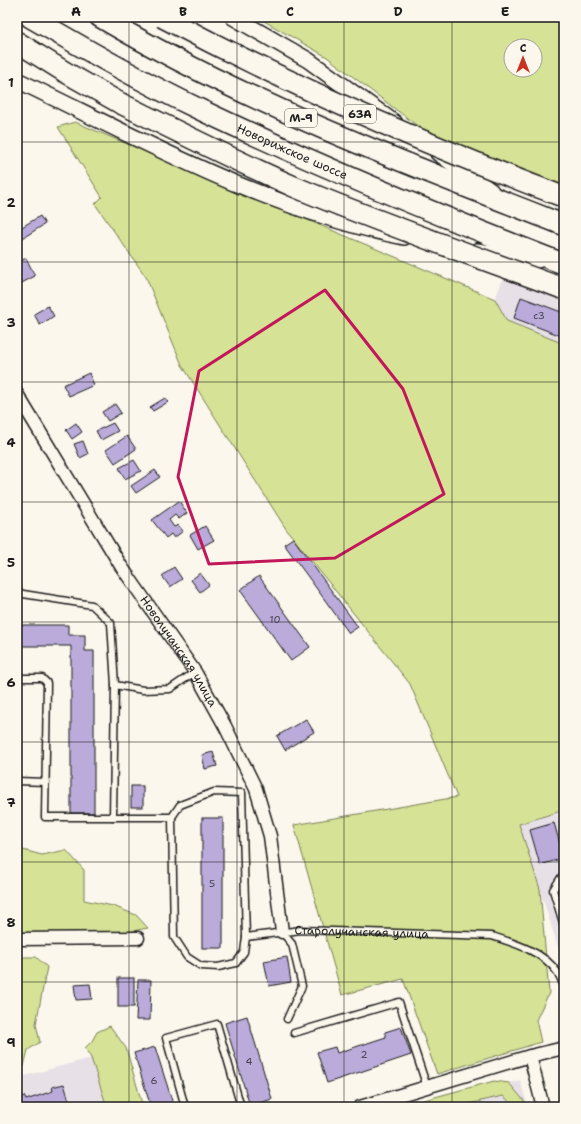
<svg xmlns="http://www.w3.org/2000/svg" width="581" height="1124" viewBox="0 0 581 1124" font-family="'Shantell Sans',sans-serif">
	<rect width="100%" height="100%" fill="#fbf7ec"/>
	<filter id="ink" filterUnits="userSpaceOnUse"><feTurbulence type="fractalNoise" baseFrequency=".025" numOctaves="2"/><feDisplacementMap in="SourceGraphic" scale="8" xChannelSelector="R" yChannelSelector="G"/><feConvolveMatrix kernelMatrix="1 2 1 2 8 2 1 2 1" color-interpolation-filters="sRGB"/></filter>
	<g filter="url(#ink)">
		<g fill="#e8e0e7">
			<path d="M504,276l60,21v47l-57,-23 -12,-22z"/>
			<path d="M564,810v156l-45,-142z"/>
			<path d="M91,1058l16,49h-90v-29z"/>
			<path d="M520,1080l8,27h-101z"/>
		</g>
		<g fill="#d6e295" stroke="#797f58" fill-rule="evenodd">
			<path d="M257,17h307v171l-136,-54 -101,-77zM511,46h24v24h-24z"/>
			<path d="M75,122l420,177 12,22 57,23v466l-45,14 21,65 9,104 -13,27 5,22 -104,32 -34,-95 -61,16 -48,-170 163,-28 -47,-113 -124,-155 -104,-164 -36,-88 -51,-73 7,-7 -44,-70z"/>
			<path d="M23,850l19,5 24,-5 18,20v30l29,6 23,9 12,13 -31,6 -100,-1v-80z"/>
			<path d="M17,957h19l11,10 -11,57 4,18 -12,8 -4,16 -7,3z"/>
			<path d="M110,1026l16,22 17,59h-36l-16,-49 -6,-10 7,-7 5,-9z"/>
			<path d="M494,1081l15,2 17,20 2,4h-18v-5l-7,-6 -48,11h-57z"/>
		</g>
		<g fill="#baabdb" stroke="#1c1c1c">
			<path d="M40,216l5,8 -27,17 -1,-11z"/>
			<path d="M26,258l9,18 -17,9 -1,-22z"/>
			<path d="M521,297l43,16v24l-50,-19z"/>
			<path d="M48,306l6,10 -14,9 -6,-11z"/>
			<path d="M89,373l5,12 -25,11 -6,-11z"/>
			<path d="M165,398l3,4 -15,9 -3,-4z"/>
			<path d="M115,404l6,9 -13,8 -6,-9z"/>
			<path d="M76,423l6,9 -10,7 -6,-9z"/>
			<path d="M113,423l5,8 -17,9 -5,-9z"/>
			<path d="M127,436l9,13 -21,14 -9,-13z"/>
			<path d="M83,441l5,13 -8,4 -6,-14z"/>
			<path d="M134,460l7,11 -16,8 -6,-11z"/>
			<path d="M155,470l5,7 -24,16 -5,-7z"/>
			<path d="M179,501l8,12 -8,6 -4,-4 -6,5 5,7 4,-2 5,6 -9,7 -3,-4 -5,4 -14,-18z"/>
			<path d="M205,526l9,14 -16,9 -8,-14z"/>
			<path d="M293,538l65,89 -9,6 -65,-89z"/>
			<path d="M174,567l8,12 -12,8 -8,-11z"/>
			<path d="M200,573l9,12 -9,7 -9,-12z"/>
			<path d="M259,576l51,71 -19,14 -51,-71z"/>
			<path d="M17,625h51v10h17v16h9v162h-23v-167h-54z"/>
			<path d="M306,719l8,13 -29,18 -8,-14z"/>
			<path d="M213,752l4,14 -12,3 -3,-14z"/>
			<rect x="131" y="786" width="12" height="21"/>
			<path d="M17,789h2l1,25h-3z"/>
			<rect x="202" y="818" width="21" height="130"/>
			<path d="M554,823l10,35 -24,7 -10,-35z"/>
			<path d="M287,957l4,25 -22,4 -5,-25z"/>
			<rect x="118" y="978" width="16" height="29"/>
			<path d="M138,980h13l-1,40h-14z"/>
			<path d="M90,984l2,15 -16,1 -2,-15z"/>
			<path d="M247,1016l25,83 -22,7 -25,-83z"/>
			<path d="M401,1027l10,28 -84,28 -10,-31 18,-5 2,6 49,-16 -1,-5z"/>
			<path d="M155,1047l19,60h-23l-17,-54z"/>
			<path d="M64,1084l7,23h-54v-9l7,-2 2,4 27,-9 -1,-4z"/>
		</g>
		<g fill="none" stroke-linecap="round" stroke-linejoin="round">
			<g stroke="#1c1c1c" stroke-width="9">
				<g id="service">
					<path d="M17,593l75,12 19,18 4,62 -2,132"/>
					<path id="s1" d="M17,678h25l5,5 -2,134h127l2,120 13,20 14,9 17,1 18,-4 8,-11 2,-15 55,-7 191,6c22,7 52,16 65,36 3,4 5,10 7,14"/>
					<path d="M115,685l28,5 27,-1 25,-17"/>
					<path d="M17,781l29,1"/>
					<path d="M172,817l8,-12 34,-13 28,1 4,144"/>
					<path d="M564,873l-11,17 11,36"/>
					<path d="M282,932l10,12 10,42 -15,33"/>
					<path d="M294,1033l105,-31 28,85"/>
					<path d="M185,1107l-19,-69 51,-14 24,83"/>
				</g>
			</g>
			<g stroke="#1c1c1c" stroke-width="15">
				<g id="minor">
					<path id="s2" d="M17,394l104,172 74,106 30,54 31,63 14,47 12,96"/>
					<path d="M17,939l121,-1"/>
					<path d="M530,1056l13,51"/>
					<path d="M360,1107l170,-51 34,-8"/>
				</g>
			</g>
			<g stroke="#1c1c1c" stroke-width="18">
				<g id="tertiary">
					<path d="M233,17l75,43 87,63"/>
					<path d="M17,80c125,60 250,130 387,157"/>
					<path d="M438,153l53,38"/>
					<path d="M477,251l61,9"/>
				</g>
			</g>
			<g stroke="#1c1c1c" stroke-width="23">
				<g id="trunk">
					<path id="s3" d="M30,17c57,33 114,66 173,94 118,56 239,106 361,153"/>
					<path d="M100,17c146,86 306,147 464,208"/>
					<path d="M17,42l48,30 55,31"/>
				</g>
			</g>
			<use href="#service" stroke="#fbf7ec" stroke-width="6"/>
			<use href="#minor" stroke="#fbf7ec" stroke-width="12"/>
			<use href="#tertiary" stroke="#fbf7ec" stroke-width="15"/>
			<use href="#trunk" stroke="#fbf7ec" stroke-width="20"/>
			<g stroke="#1c1c1c" stroke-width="23" stroke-linecap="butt">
				<g id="trunk-bridge">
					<path d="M162,17c130,69 264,128 402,180"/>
					<path d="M120,103c58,29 116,58 175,84 88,37 179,69 269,102"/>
				</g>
			</g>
			<use href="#trunk-bridge" stroke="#fbf7ec" stroke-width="20"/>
		</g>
	</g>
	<path fill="none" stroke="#c2185b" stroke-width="3" stroke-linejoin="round" d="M325,290l78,99 41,105 -109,64 -126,6 -31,-87 21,-106z"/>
	<path fill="none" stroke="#1c1c1c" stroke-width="1" stroke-opacity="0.55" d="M129,17v1090M237,17v1090M344,17v1090M452,17v1090M17,142h547M17,262h547M17,382h547M17,502h547M17,622h547M17,742h547M17,862h547M17,982h547"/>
	<g text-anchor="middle" stroke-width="3.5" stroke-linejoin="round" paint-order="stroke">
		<g font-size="10" fill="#44404c">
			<text x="539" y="319">с3</text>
			<text x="275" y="623">10</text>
			<text x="212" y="887">5</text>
			<text x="364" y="1058">2</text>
			<text x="249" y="1065">4</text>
			<text x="154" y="1084">6</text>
		</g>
		<g fill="#fbf7ec" stroke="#5f5e5a" stroke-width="1">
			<rect x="344" y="105" width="32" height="18" rx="3"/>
			<rect x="285" y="109" width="32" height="18" rx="3"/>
		</g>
		<g font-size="11" font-weight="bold" fill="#1c1c1c">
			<text x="360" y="118">63A</text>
			<text x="301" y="122">М-9</text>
		</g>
		<g font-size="12" fill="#1c1c1c" stroke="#fbf7ec">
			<text dy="4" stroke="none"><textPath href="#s3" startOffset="295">Новорижское шоссе</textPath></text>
			<text dy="4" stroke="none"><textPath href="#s2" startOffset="304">Новолучанская улица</textPath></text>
			<text dy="4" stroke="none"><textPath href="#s1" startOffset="634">Старолучанская улица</textPath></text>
		</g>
	</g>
	<rect width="581" height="1124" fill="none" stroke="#fbf7ec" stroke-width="44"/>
	<g transform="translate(523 58)"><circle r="19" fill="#fbf7ec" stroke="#a29f99"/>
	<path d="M0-3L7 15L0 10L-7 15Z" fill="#c8321e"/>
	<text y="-6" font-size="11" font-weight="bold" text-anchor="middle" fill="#1c1c1c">С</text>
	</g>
	<rect x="22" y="22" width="537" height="1080" fill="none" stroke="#1c1c1c" stroke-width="1.5"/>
	<g font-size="13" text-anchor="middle" font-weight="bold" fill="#1c1c1c">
		<text x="76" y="16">A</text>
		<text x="183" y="16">B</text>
		<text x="290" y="16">C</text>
		<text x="398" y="16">D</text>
		<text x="505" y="16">E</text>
		<text x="11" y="87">1</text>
		<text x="11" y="207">2</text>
		<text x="11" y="327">3</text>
		<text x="11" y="447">4</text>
		<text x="11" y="567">5</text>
		<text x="11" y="687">6</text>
		<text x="11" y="807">7</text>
		<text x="11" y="927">8</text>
		<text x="11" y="1047">9</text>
	</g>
</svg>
